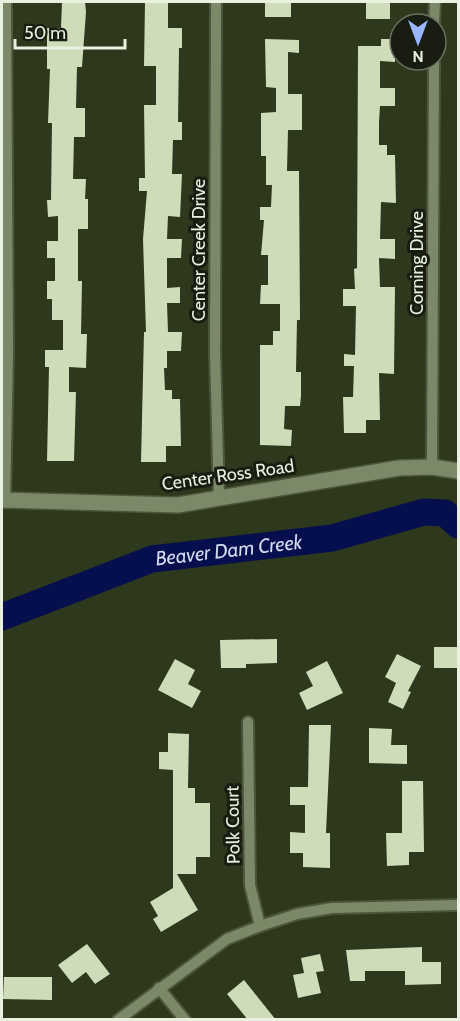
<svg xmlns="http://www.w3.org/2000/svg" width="460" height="1021" viewBox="0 0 460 1021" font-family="Cabin,sans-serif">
	<rect width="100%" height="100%" fill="#2e381c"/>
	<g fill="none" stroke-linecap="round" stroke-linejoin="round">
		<path stroke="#060f4e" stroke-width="27" id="s1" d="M2,617l150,-58 180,-21 92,-26 21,1 13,12"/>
	</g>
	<g fill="#cedcba">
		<path d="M62,2h23l1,10 -4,55h-5l-1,41h9v29h-11l-1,42h13l-1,20h3v30h-10v52h4l-1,53h6l-1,34 -17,-1v25h7l-2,69h-27l2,-94h-4v-17h18v-30h-11v-21h-5v-18h8v-23h-8v-17h11v-25l-10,1 -1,-17h4l1,-77h-4l2,-54h-3v-41h14z"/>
		<path d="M145,2h23v26h14v20h-3l-1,74h4v18h-9l-1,34h10l-2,43 -12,-1 -1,23h15l-1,19h-14v30l13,-1v16h-13l1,29h14l-1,19h-14v17h-3l1,22h7v9h8l1,47h-15v16h-25l3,-130h2l-3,-93 4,-48h-8v-13h6l-1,-73h12v-39h-12z"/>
		<rect x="265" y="2" width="26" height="15"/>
		<rect x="366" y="2" width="24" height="17"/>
		<path d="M265,39l34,1v13l-11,-1v42h14v36h-14l-1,41h12l1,149h-3l-1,52h5v24l-1,10h-15l-1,23 8,1 -1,16 -31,-1v-100h13v-14h7v-27h-20l1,-19h7v-30h-7l3,-35h-4v-13h11l1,-22h-6v-29h-5v-43l15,-1v-24l-10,-1z"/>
		<path d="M381,39h14v23l-15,-1v27h15v18h-15l-1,16v23h8v10h8l1,48 -15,-1 -1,37h15v20l-16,-1 1,29h15l-1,87 -15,-1 1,47h-14v13h-22l-1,-36h10l1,-31h-10v-12l11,1 1,-49h-13v-17h12l-1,-20 3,-1 1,-222h23z"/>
		<path d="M277,639v24l-31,1v4h-25l-1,-28z"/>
		<rect x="434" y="647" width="25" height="21"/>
		<path d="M397,654l24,12 -13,25 3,1 -8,17 -15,-7 8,-19 -11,-6z"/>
		<path d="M175,659l20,11 -7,14 13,7 -9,17 -34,-18z"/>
		<path d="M327,661l16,32 -36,17 -8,-17 14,-7 -7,-14z"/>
		<path d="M309,725h22l-5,108h4v35l-27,-1v-14h-13v-21l15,1v-28h-15v-18h18z"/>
		<path d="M369,728l23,1 -1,16h16v19l-38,-1z"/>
		<path d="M168,733l21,1 -1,54h7v15h15v54h-14v17h-19l21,36 -37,22 -8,-13 5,-3 -8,-14 23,-14v-118l-14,-1v-17h9z"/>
		<path d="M402,781h21l1,71h-15v13l-22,1 -1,-33h16z"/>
		<path d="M87,944l23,30 -15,10 -9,-12 -14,11 -14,-18z"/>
		<path d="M422,947v15h19v22l-36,1v-14h-40v10h-15l-4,-31z"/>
		<path d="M320,954l4,17 -8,1 5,21 -23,5 -5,-23 11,-2 -3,-15z"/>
		<path d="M4,977h48v23l-49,-1z"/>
		<path d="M244,980l32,40h-28l-21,-26z"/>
	</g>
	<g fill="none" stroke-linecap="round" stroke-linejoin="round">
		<g stroke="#4d553d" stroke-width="14">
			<g id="street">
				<path d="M216,2l-1,351 4,145"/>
				<path d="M434,24l1,-22"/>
				<path d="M432,467l2,-407"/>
				<path d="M5,500l3,-148 -2,-350"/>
				<path d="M248,722l2,163 10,41"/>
				<path d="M159,988l26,32"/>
				<path d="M118,1020l109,-81 33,-13 37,-12 35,-6 126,-3"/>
			</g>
		</g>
		<g stroke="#4d553d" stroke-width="18">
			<path id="secondary" d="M2,500l176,5 221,-37 33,-1 26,4"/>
		</g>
		<use href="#street" stroke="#7c8969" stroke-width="10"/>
		<use href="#secondary" stroke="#7c8969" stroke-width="15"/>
	</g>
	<g text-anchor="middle" stroke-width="6" stroke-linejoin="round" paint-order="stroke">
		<g font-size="18" fill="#e9f0df" stroke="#191d11">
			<text transform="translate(199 250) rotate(-90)" y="6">Center Creek Drive</text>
			<text transform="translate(417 263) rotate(-90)" y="6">Corning Drive</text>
			<text transform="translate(228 475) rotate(-8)" y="6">Center Ross Road</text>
			<text transform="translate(233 825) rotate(-91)" y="6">Polk Court</text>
		</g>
		<g font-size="20" font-style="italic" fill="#d1daed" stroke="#191d11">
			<text dy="7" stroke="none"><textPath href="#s1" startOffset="238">Beaver Dam Creek</textPath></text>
		</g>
	</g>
	<rect width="460" height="1021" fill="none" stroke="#e9f0df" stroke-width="6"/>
	<g transform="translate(418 42) rotate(180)"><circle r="28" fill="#191d11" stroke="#6c7163" stroke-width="1.5"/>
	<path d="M0-4.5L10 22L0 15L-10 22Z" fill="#99b5fd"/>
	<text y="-9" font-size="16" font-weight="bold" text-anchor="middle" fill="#e9f0df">N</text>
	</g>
	<path d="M15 39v9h110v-9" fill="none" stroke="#e9f0df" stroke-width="3"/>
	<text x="24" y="39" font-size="18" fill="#e9f0df" stroke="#191d11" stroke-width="4.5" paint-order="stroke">50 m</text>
</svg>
